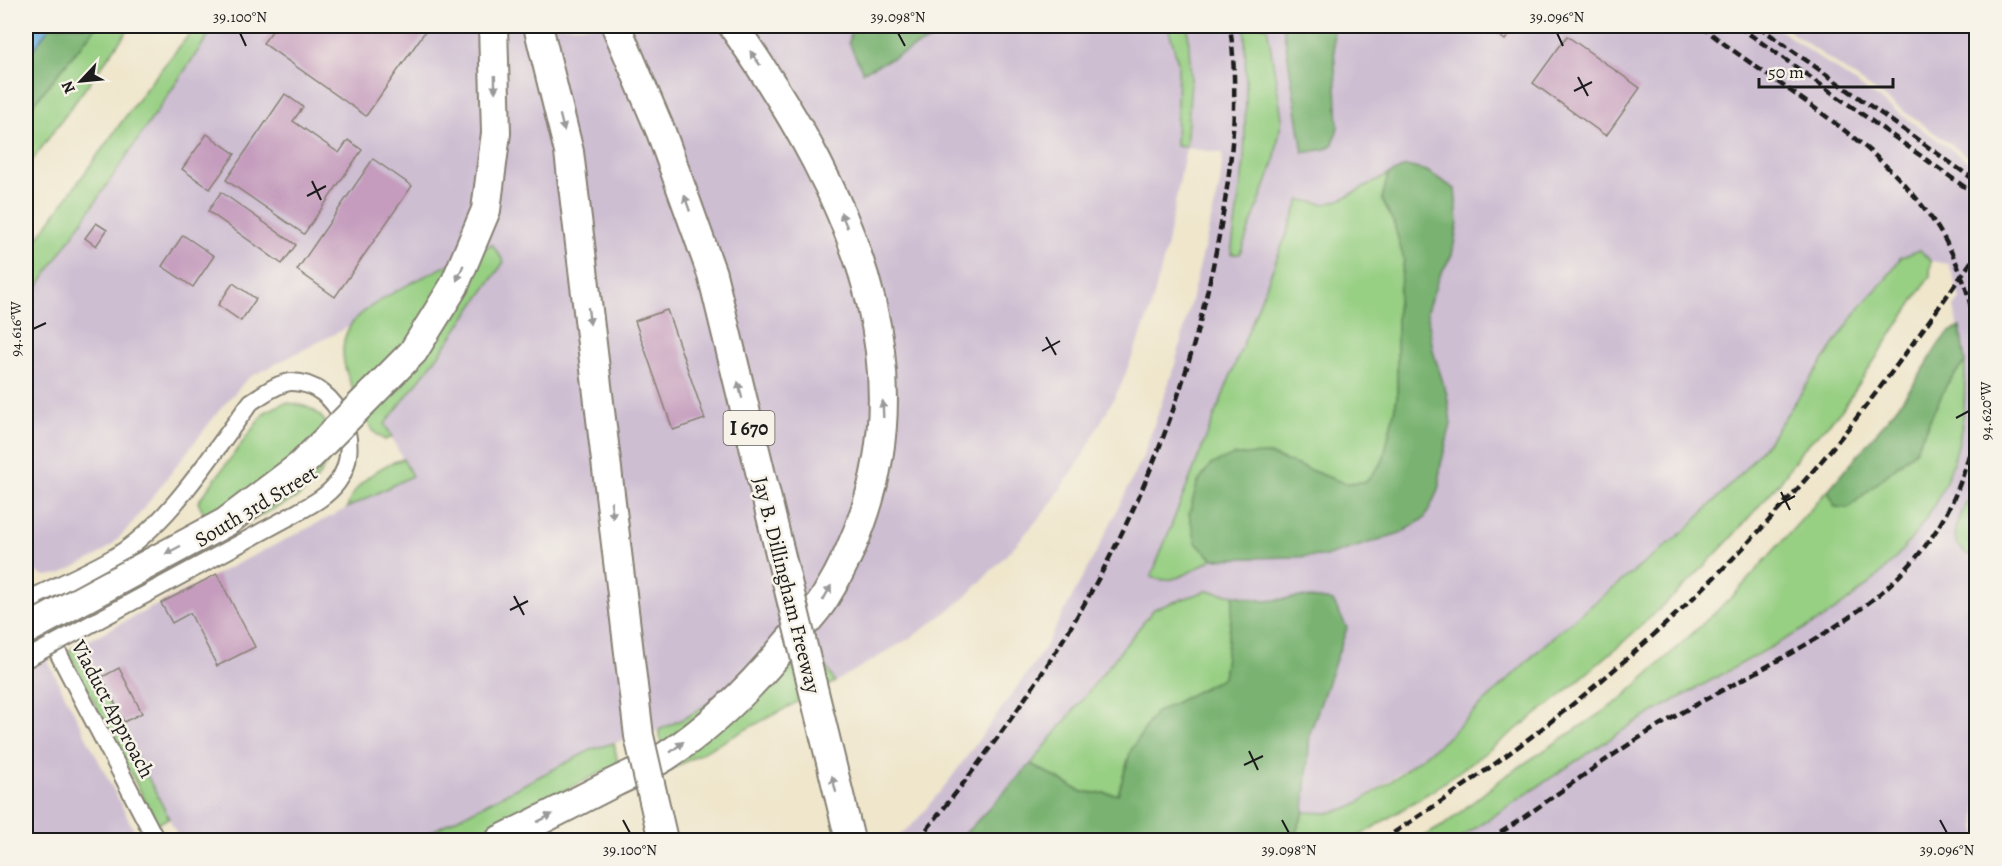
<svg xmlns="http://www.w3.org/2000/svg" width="2002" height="866" viewBox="0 0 2002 866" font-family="Alegreya,serif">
	<rect width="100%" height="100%" fill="#f7f3e8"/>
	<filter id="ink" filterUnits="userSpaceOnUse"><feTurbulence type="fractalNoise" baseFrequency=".0167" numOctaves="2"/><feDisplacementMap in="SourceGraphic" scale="12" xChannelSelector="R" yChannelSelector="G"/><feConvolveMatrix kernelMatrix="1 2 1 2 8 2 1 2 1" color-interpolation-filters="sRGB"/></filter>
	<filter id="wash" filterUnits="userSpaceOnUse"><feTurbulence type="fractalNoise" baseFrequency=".008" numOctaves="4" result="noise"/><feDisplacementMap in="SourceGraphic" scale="24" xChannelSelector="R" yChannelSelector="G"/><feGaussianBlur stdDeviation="1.35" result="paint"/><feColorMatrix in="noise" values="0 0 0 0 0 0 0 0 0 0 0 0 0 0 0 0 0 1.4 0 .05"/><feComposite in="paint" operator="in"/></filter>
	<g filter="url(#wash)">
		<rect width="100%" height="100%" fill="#efe6cc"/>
		<g fill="#cebed2">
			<path d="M215,26h637l-3,17 15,29 95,-46h209l10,37 -2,82 10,2 5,-67 -4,-54h587l202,141v673h-519l177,-117 131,-71 84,-50 44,-41 26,-32 22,-37 18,-48 4,-22 2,-60 -11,-55 6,-8 -11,-35 -18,-3 -11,-11 -19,7 -131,182 -31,37 -52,53 -129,103 -116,110 -90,65 -24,6 -24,-1 6,-79 21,-58 -29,-78 -36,4 -60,-10 -117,103 -58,70 -72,76h-65l21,-18 36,-44 90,-124 57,-105 44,-90 33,-94 45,-181 3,-31 -37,-5 -21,106 -16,60 -28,71 -40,74 -34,50 -36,41 -46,48 -50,37 -80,47 -25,-42 -123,77 -33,15 -61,17 -178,91h-235l-101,-195 82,-42 11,20 18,-10 27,53 37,-19 -37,-73 194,-98 -26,-52 56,-72 63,-90 -140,51 -14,13 -102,52 -27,30 -91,118 -18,19 -17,12 -35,17 -14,2 -9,-3 -11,-18v-251z"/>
			<path d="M1782,26h194v136z"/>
			<path d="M46,658l88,172 1,10h-109v-171z"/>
		</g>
		<g fill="#97cf83" stroke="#5a7650" stroke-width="1.5">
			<path d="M97,26h34l-105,143v-56z"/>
			<path d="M196,26h19l-189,278v-50l121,-167z"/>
			<path d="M1168,26h19l1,4 3,50 -5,67 -10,-1 2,-83z"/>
			<path d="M1245,26h22l15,92 -8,44 -34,92h-9l13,-92 2,-65z"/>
			<path d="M1388,175l-6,24 12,25 10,36 -7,48v90l-14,63 -17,21 -22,1 -76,-29 -72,89 17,16c-19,10 -40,28 -62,18l149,-377 26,4 16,-5z"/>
			<path d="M492,244l12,18 -63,90 -56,72 7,13 -7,3c-18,-9 -23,-31 -31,-49 -10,-20 -17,-44 -4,-65 16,-27 111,-66 142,-82z"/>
			<path d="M1920,250l11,11 -1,15 -89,135 -38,38 -23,33 -50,57 -41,43 -69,63 -61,52 -74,56 -53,38 -79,49h-60l11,-28 24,1 24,-6 39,-26 51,-39 116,-110 129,-103 52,-53 31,-37 89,-131 26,-28 16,-23z"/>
			<path d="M1965,362c0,28 0,56 -7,83 -18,74 -73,134 -136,174l-188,104 -177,117h-40l27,-15 60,-48 115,-76 115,-106 94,-105 7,17 13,1 67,-57 32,-67z"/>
			<path d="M284,403c63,1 57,67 12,95l-79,39 -19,-35 67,-90z"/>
			<path d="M403,459l9,17 -65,32c6,-24 33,-43 56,-49z"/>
			<path d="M1976,478v75l-8,2 -12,-12 -1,-14z"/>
			<path d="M1206,591l28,4 -11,83 -68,35 -24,37 -13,44 -36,-2 -51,-28 123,-155z"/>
			<path d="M811,640l24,42 -169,90 -7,-42 28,-13z"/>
			<path d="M79,645l90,173 -12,6 -89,-173z"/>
			<path d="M614,743l4,21 -153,76h-50l178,-91z"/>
		</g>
		<g fill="#79b271" stroke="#4a6746" stroke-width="1.5">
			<path d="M50,26h47l-71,87v-53z"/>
			<path d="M852,26h107l-96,46 -14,-29z"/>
			<path d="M1283,26h50l5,101 -5,17 -7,5 -23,4z"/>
			<path d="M1406,166l21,5 28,18 3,33 -6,33 -12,20 -13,35 6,41 14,44 4,29 -11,44v18l-15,32 -22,14 -75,24 -115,3 -17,-16 -7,-29 8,-30 13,-19 24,-10 34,-1 76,29 22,-1 17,-21 14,-63v-90l7,-48 -10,-36 -12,-25 6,-24z"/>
			<path d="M1960,327l5,35 -18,22 -32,67 -67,57 -13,-1 -7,-17c34,-41 71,-81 99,-126 8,-14 17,-33 33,-37z"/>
			<path d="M1234,595l32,6 36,-4 31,4 14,27 -37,105 -6,79 -11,28h-334l72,-76 51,28 36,2 13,-44 24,-37 68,-35z"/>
		</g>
		<path fill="#69aedf" stroke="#42657e" stroke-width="1.5" d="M26,26h24l-24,34z"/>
		<g id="blocks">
			<g fill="#c59cbd">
				<path d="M276,26h153l-63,90 -103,-73z"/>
				<path d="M1492,26h25l-12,14 -15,-12z"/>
				<path d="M1567,36l73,52 -34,48 -73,-53z"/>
				<path d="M285,94l18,13 -10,14 46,32 9,-13 14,10 -58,84 -78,-54z"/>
				<path d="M207,134l28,20 -25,35 -28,-20z"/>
				<path d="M373,159l39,27 -77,111 -38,-27z"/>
				<path d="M221,192l75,53 -14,19 -74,-53z"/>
				<path d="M96,223l11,7 -11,16 -11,-8z"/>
				<path d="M183,235l31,21 -21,31 -31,-21z"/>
				<path d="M233,283l23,16 -15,22 -23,-16z"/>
				<path d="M667,310l38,109 -32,11 -38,-109z"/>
				<path d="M217,574l38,73 -38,19 -27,-53 -18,10 -11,-20z"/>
				<path d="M119,668l23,45 -18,9 -22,-45z"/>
			</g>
		</g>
	</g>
	<g filter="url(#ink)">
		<use href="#blocks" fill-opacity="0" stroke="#868174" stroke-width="1.5"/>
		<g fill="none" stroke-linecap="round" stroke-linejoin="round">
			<g stroke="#868174" stroke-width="20">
				<path id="minor" d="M156,840l-126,-241c28,-14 59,-27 86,-43 55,-34 96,-103 135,-154 11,-7 28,-20 41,-20 47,1 73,64 45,101 -12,16 -31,24 -48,34"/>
			</g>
			<g stroke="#868174" stroke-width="32">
				<path id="motorway" d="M500,840c37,-18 74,-37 111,-56 18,-9 38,-17 55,-28 46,-30 87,-71 121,-113 12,-14 27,-28 37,-44 125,-202 31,-398 -91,-573"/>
			</g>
			<use href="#minor" stroke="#fff" stroke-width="16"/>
			<use href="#motorway" stroke="#fff" stroke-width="28"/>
			<g stroke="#1c1c1c" stroke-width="4.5" stroke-dasharray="9 4.5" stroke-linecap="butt">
				<path d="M1701,26c113,90 252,147 275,307"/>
				<path d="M1738,26l238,169"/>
				<path d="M1758,26l218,155"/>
				<path d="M918,840c149,-181 252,-356 298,-589 15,-74 24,-150 14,-225"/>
				<path d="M1382,840c158,-99 301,-219 424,-361 62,-71 116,-148 170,-224"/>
				<path d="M1489,840c59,-37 113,-81 173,-116 136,-81 288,-124 314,-304"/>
			</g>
			<g stroke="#868174" stroke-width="20" stroke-linecap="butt">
				<path id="minor-bridge" d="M26,659l263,-142"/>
			</g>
			<g stroke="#868174" stroke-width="32" stroke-linecap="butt">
				<g id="motorway-bridge">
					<path d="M538,26l31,126 70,584 24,104"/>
					<path d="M616,26l45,106 51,142 138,566"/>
					<path d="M26,630l200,-108 74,-56 113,-114 41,-66 32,-76 10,-77 -3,-107"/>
				</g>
			</g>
			<use href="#minor-bridge" stroke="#fff" stroke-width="16"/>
			<use href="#motorway-bridge" stroke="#fff" stroke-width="28"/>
		</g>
		<defs><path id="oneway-solid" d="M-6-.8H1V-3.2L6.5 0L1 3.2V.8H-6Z" transform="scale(1.5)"/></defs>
		<g fill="#999">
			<use href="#oneway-solid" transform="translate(755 58) rotate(-125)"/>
			<use href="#oneway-solid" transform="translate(495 84) rotate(89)"/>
			<use href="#oneway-solid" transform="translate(562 123) rotate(76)"/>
			<use href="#oneway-solid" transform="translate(687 203) rotate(-109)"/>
			<use href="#oneway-solid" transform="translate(844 220) rotate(-113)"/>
			<use href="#oneway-solid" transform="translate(460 273) rotate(113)"/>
			<use href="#oneway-solid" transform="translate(589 316) rotate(83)"/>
			<use href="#oneway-solid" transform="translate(740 390) rotate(-104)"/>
			<use href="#oneway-solid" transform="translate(883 409) rotate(-92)"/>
			<use href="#oneway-solid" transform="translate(612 510) rotate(83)"/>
			<use href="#oneway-solid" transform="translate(173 550) rotate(152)"/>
			<use href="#oneway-solid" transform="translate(827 593) rotate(-61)"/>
			<use href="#oneway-solid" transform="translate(677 747) rotate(-39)"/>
			<use href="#oneway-solid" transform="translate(834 784) rotate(-104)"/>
			<use href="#oneway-solid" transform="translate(545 818) rotate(-27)"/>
		</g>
	</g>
	<path fill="none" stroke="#1c1c1c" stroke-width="2" d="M240,33l6,13M898,33l7,13M1557,33l6,13M1578,77l10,19M1574,91l18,-9M312,181l9,19M307,196l19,-10M33,329l13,-6M1046,337l10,18M1042,351l18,-10M1956,418l13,-7M1781,492l9,18M1776,506l19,-10M514,596l10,19M510,610l18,-9M1249,751l9,19M1244,765l19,-9M623,820l7,13M1282,820l7,13M1940,820l7,13"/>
	<g text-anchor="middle" stroke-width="5" stroke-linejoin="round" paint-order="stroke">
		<rect fill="#f7f3e8" stroke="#5e5c59" stroke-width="1.5" x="723.5" y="411" width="51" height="34" rx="4.5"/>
		<g font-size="20" font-weight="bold" fill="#1c1c1c">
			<text x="749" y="435">I 670</text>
		</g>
		<g font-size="21" fill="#1c1c1c" stroke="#f7f3e8">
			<text transform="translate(256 506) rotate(-31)" y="7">South 3rd Street</text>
			<text transform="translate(787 585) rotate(76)" y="7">Jay B. Dillingham Freeway</text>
			<text transform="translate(113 709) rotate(62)" y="7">Viaduct Approach</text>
		</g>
	</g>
	<rect width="2002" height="866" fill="none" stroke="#f7f3e8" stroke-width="66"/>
	<g transform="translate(81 81) rotate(244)" stroke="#f7f3e8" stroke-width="4.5" paint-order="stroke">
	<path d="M0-4.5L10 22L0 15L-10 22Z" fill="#1c1c1c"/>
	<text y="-9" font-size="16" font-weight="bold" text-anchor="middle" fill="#1c1c1c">N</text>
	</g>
	<path d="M1759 78v9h134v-9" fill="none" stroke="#1c1c1c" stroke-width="3"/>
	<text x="1768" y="78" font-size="18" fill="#1c1c1c" stroke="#f7f3e8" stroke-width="4.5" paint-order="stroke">50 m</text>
	<rect x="33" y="33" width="1936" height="800" fill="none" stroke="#1c1c1c" stroke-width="2"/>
	<g font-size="15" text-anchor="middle" fill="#1c1c1c">
		<text x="240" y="22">39.100°N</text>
		<text x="898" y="22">39.098°N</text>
		<text x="1557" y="22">39.096°N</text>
		<text transform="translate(16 329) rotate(-90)" y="5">94.616°W</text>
		<text transform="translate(1986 411) rotate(-90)" y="5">94.620°W</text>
		<text x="630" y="855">39.100°N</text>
		<text x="1289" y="855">39.098°N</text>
		<text x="1947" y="855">39.096°N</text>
	</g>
</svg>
